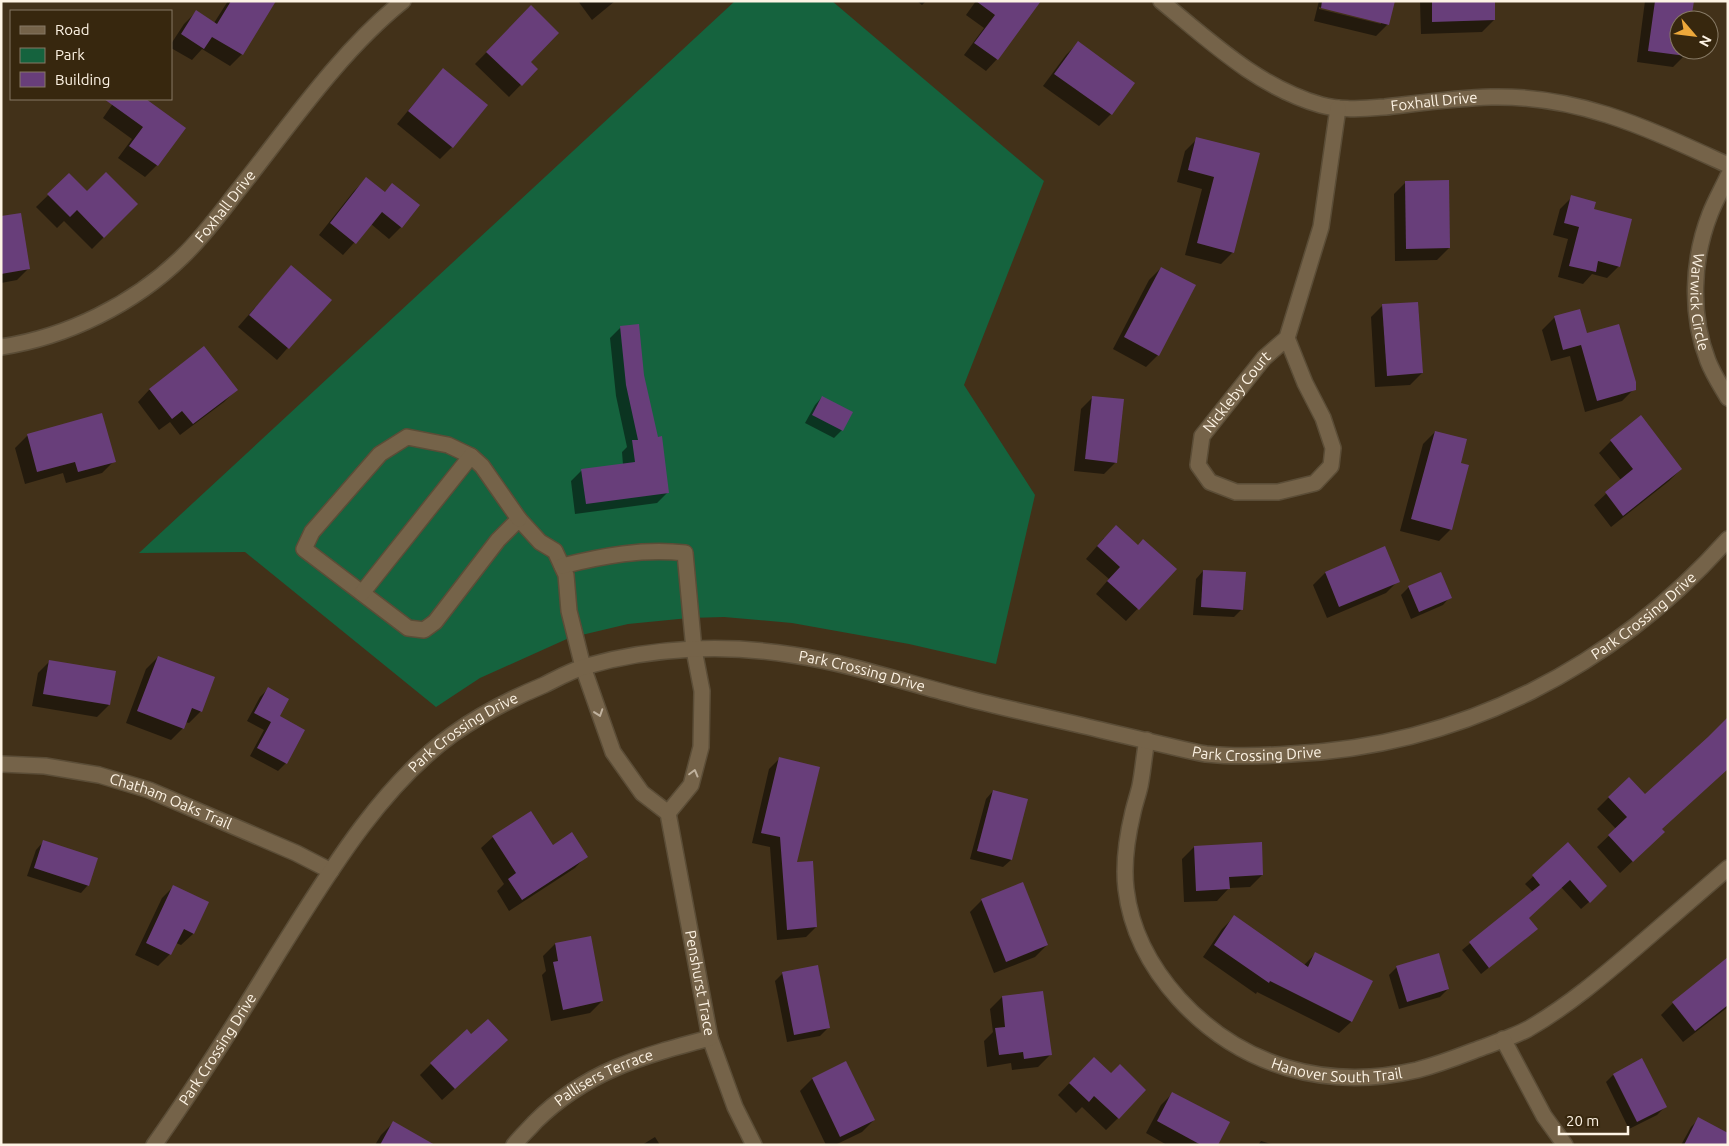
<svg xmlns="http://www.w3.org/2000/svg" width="1729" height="1146" viewBox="0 0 1729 1146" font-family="Ubuntu,sans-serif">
	<rect width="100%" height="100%" fill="#423119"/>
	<path fill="#15633e" d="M735,1h97l212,180 -80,204 71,110 -39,169 -87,-20 -117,-21 -68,-6 -35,1 -61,6 -59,14 -89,40 -44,29 -191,-155 -106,1z"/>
	<g fill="#0007" fill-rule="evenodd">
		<path d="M228,1h33l10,6 -29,47 -12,12 -28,-17 -10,11 -21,-12v-4l13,-20 12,-12 18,11z"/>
		<path d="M578,1h37l-23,19z"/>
		<path d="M917,1h9l-4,4z"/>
		<path d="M976,1h54l-33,58 -11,12 -22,-16 20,-27 -18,-13z"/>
		<path d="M1319,1h74l-5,23 -12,12 -62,-15zM1319,7l62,15v2l-62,-15z"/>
		<path d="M1420,1h73l1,19 -12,12 -61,2z"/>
		<path d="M1645,1h47l-2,19h-11v30h7l-1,5 -12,12 -36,-5z"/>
		<path d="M531,7l-2,55 7,7 -27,28 -34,-33z"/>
		<path d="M1078,43l55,40 -22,31 -12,12 -56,-40 23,-31z"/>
		<path d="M443,70l44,35 -35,42 -12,12 -43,-35 35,-42z"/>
		<path d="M116,99h28l40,29 -27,37 -12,12 -27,-19 14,-19 -29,-21z"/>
		<path d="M1197,139l61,15 -25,98 -12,12 -36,-9 17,-66 -25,-7 8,-31z"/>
		<path d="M69,175l18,18 50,11 -45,45 -28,-28 -7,7 -21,-21z"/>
		<path d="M366,179l18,14 17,34 -12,12 -18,-15 -28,31 -24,-20 35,-44z"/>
		<path d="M1406,182l43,66 -12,12 -42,1 -1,-67z"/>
		<path d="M1572,197l21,13 26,56 -12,12 -15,-4 -9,10 -25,-7 10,-38 -15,-4 7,-26z"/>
		<path d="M1,218l28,50 -12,12 -16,3z"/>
		<path d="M291,267l39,33 -53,60 -39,-33z"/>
		<path d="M1161,268l-3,87 -12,12 -33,-18 36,-69z"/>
		<path d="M1383,305l39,68 -12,12 -35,2 -4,-70z"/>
		<path d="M1579,310l7,25 48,54 -12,12 -37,11 -15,-56 -19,5 -9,-31 12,-12z"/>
		<path d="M621,327l22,48 25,117 -11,11 -82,11 -4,-33 10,-10 42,-6 -1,-13 5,-5 -11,-51 -6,-58z"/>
		<path d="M204,348l32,42 -12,12 -44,33 -10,-13 -11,8 -21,-28 11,-12z"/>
		<path d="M822,397l20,33 -8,8 -29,-15 10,-18z"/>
		<path d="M1093,397l23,65 -12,12 -30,-3 7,-62z"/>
		<path d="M102,415l12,46 -12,12 -36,10 -3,-10 -38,11 -10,-36 12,-12z"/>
		<path d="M1435,432l24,32 -8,65 -12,12 -39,-10 23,-87z"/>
		<path d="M1611,441l70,28 -12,12 -58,46 -17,-22 27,-25 -22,-27z"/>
		<path d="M1104,538l33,8 38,23 -49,52 -30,-27 13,-15 -23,-20z"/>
		<path d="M1384,548l14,33 -12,12 -59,25 -14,-33 12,-12z"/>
		<path d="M1203,571l39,38 -8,8 -41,-2 3,-36z"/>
		<path d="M1409,587l41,10 -7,8 -32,14 -10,-24z"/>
		<path d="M158,657l43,54 -12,12 -4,-1 -2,6 -12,12 -45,-17 20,-54z"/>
		<path d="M50,661l59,44 -12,12 -65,-11 6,-33z"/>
		<path d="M268,689l18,74 -8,8 -28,-15 14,-26 -17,-9 13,-24z"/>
		<path d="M779,759l17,105 20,63 -10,10 -29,3 -7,-93 -18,-4 17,-74z"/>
		<path d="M993,791l18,69 -8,7 -33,-8 16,-60z"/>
		<path d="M1645,796l16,34 -10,14 -31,29 -23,-26 19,-18 -19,-20 12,-12z"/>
		<path d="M493,837l59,10 34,9 -11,12 -66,43 -12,-20 7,-7 -23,-36z"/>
		<path d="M43,842l45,43 -7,8 -54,-17 9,-26z"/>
		<path d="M1568,844l30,50 -17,15 -20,-22 -33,31 8,11 -55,45 -19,-24 71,-58 -8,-8z"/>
		<path d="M1194,847l68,28 -12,12 -21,1 -12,13 -33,1 -2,-43z"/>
		<path d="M174,886l34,17 -15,31 -12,11 -5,-2 -6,11 -12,12 -23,-11 27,-57z"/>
		<path d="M982,900l65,45 -12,12 -41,16 -24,-61z"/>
		<path d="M1234,917l70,48 11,-11 56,28 -20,40 -12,11 -82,-41 -1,2 -53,-37 19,-28z"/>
		<path d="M555,944l47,57 -12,12 -39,8 -9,-46 4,-4 -3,-15z"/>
		<path d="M1728,966v41l-45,35 -22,-27 12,-12z"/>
		<path d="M1397,967l51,22 -8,8 -41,12 -10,-34z"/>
		<path d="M783,973l45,55 -8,8 -33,6 -12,-61z"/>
		<path d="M1002,997l48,58 -12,12 -26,3 -1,-7 -24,4 -3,-26 9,-9 -3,-23z"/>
		<path d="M471,1036l24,16 -53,48 -22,-25 11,-11z"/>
		<path d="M846,1063l28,57 -12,12 -27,13h-9l-26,-54 12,-12z"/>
		<path d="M1082,1070l36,48 -12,12 -24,-23 -6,6 -18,-18z"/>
		<path d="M1613,1075l52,32 -8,8 -28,14 -23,-47z"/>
		<path d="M1173,1093l43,52h-49l-21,-12 15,-28z"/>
		<path d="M1699,1119l29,26h-47l10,-18z"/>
		<path d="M393,1123l19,22h-37l6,-10z"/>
		<path d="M655,1137l5,8h-18z"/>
		<path d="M1261,1141l14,4h-17z"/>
	</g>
	<g fill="#683e7a">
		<path d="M231,1h45l-33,54 -31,-18 -8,12 -23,-15 15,-24 21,14z"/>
		<path d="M976,1h65l-43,59 -24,-17 21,-28z"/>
		<path d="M1322,1h73l-6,24 -68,-17z"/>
		<path d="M1432,1h63v19l-63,2z"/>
		<path d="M1655,1h39l-3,19h-12v30h8l-1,6 -38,-5z"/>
		<path d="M531,5l28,28 -28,29 7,7 -16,17 -36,-34z"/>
		<path d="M1078,41l57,42 -23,32 -58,-41z"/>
		<path d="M443,68l45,37 -35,43 -45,-37z"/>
		<path d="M104,99h42l40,29 -28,38 -29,-20 14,-19z"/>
		<path d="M1196,137l64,16 -26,100 -37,-10 17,-66 -26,-7z"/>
		<path d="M106,172l32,32 -34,34 -27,-28 -7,7 -23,-23 22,-21 18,18z"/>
		<path d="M366,177l19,15 7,-9 28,22 -18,23 -20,-16 -26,32 -26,-21z"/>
		<path d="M1449,180l1,68 -44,1 -1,-68z"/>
		<path d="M1571,195l25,7 -2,7 38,10 -12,48 -22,-6 -2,11 -27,-6 10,-39 -15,-4z"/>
		<path d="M21,213l9,56 -29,5v-58z"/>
		<path d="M291,265l41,35 -43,49 -40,-34z"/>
		<path d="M1161,267l35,18 -37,71 -35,-19z"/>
		<path d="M1418,302l5,71 -36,3 -5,-72z"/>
		<path d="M1580,309l7,24 32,-9 17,58v8l-39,11 -16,-56 -18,5 -9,-34z"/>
		<path d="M639,324l5,51 14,62 4,-1 7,57 -83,11 -5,-35 54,-7 -3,-22h6l-12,-55 -6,-59z"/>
		<path d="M204,346l34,44 -45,34 -11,-13 -10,8 -23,-30z"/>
		<path d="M822,396l31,16 -10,19 -31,-16z"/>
		<path d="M1092,396l32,3 -7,64 -32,-4z"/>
		<path d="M102,413l14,49 -38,10 -3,-10 -38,10 -10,-38z"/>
		<path d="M1641,415l41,54 -59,47 -18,-24 28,-23 -23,-29z"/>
		<path d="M1435,431l32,8 -6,24 8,2 -17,65 -41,-11z"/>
		<path d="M1116,525l22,20 5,-6 34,30 -38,41 -32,-29 13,-14 -23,-21z"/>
		<path d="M1385,546l15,36 -61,25 -14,-35z"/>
		<path d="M1203,570l43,2 -3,38 -42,-3z"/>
		<path d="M1441,572l11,26 -33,14 -11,-26z"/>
		<path d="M158,656l57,21 -13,35 -10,-4 -8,21 -47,-18z"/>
		<path d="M49,660l67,11 -6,34 -67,-11z"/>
		<path d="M268,687l21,12 -9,17 25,14 -18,34 -30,-16 14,-26 -17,-9z"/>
		<path d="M1728,717v52l-66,60 3,3 -32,30 -25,-27 19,-18 -19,-20 21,-20 16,17 63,-57z"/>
		<path d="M779,757l41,10 -23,95 16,-1 4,66 -30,3 -7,-93 -19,-4z"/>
		<path d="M993,790l35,9 -16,61 -35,-9z"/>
		<path d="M531,811l22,34 19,-13 16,25 -66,43 -14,-21 8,-6 -24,-37z"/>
		<path d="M43,840l55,18 -9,28 -55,-18z"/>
		<path d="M1262,842l1,33 -34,2 1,12 -34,2 -2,-45z"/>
		<path d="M1568,842l39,44 -17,17 -20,-23 -41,38 9,11 -49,39 -20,-26 71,-57 -8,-10z"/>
		<path d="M1023,882l25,63 -42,17 -25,-63z"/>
		<path d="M173,885l36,17 -15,32 -10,-5 -13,26 -25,-12z"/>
		<path d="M1234,915l74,52 7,-15 58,29 -21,41 -82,-41 -1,2 -55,-38z"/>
		<path d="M591,936l12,65 -40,9 -10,-48 5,-1 -3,-18z"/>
		<path d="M1439,953l10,36 -42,13 -11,-36z"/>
		<path d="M1728,957v48l-33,26 -23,-29z"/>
		<path d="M818,965l12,63 -36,7 -12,-63z"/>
		<path d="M1043,991l9,64 -28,4 -1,-7 -24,3 -4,-27 10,-1 -3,-31z"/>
		<path d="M488,1019l20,21 -53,49 -25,-26 37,-34 4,5z"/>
		<path d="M1094,1057l17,16 9,-9 26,26 -27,29 -25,-23 -5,6 -20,-19z"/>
		<path d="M1642,1058l25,49 -30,15 -24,-48z"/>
		<path d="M846,1061l29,59 -35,17 -28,-59z"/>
		<path d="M1172,1092l58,30 -12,23h-17l-44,-24z"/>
		<path d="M1698,1117l30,16v12h-44z"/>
		<path d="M393,1121l42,24h-55z"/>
	</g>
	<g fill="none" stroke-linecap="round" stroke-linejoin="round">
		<g stroke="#5b4d37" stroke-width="18">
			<g id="minor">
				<path id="s1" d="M1161,1c50,41 97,86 160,104 21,6 43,3 64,2 35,-4 71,-9 106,-10 89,-2 158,32 237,68"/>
				<path id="s2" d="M1728,176c-6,13 -13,25 -18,38 -18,46 -20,101 -2,147 5,13 13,25 20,37"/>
				<path id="s3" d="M1287,338l18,45 18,35 10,30 -2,18 -16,17 -37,9h-42l-26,-10 -12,-17 4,-29 62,-78 23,-20 34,-111 17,-119"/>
				<path id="s4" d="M1,347c66,-10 133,-43 181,-90 20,-19 37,-42 54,-64 51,-64 103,-141 167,-192"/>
				<path id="s5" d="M471,456l-23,-11 -41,-8 -27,17 -68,78 -8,17 104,79 16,2 11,-8 63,-82 21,-21 21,23 15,9 11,24 3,36 14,56 30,85 29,41 26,20 42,225 25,69 19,38"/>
				<path d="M562,566c40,-10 82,-18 123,-13l9,97 8,41 -1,56 -10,38 -23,28"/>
				<path d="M362,593l109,-137 11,10 37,53"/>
				<path id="s6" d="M1147,740c-3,15 -4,31 -7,46 -2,9 -5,17 -7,26 -6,25 -10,52 -7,77 5,42 25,79 53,110 62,68 148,92 238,71 19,-5 38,-12 56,-19 18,-7 38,-13 55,-22 40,-23 75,-53 110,-83 30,-26 60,-52 90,-78"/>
				<path id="s7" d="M1,764l44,2 54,9 50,15 147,63 35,18"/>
				<path d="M1503,1039l41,77 21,29"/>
				<path id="s8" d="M154,1145c44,-62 84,-126 123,-190 48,-76 102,-168 176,-221 30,-21 57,-35 91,-49 14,-7 28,-15 43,-19 66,-19 139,-22 206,-11 55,8 111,27 165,41 48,13 98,23 147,35 22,5 43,10 64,15 13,3 25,6 37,8 28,3 57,2 85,0 172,-8 324,-88 437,-215"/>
				<path id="s9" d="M514,1145c6,-8 14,-15 21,-23 51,-51 107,-66 175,-84"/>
			</g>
		</g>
		<use href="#minor" stroke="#756349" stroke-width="15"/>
	</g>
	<defs><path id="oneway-chevron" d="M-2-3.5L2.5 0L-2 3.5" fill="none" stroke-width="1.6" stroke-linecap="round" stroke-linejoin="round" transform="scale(1.25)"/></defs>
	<g stroke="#c0b29e">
		<use href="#oneway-chevron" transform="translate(599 713) rotate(71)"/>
		<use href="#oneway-chevron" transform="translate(694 773) rotate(-75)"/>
	</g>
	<g text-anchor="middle" stroke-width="4.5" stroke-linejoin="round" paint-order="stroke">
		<g font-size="15" fill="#fdf3e4" stroke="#37270e">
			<text dy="5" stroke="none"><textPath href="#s1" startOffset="306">Foxhall Drive</textPath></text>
			<text dy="5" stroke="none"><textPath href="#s4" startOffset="272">Foxhall Drive</textPath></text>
			<text dy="5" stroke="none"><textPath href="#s2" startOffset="132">Warwick Circle</textPath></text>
			<text dy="5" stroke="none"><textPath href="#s3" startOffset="375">Nickleby Court</textPath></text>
			<text dy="5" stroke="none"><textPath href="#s8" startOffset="1765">Park Crossing Drive</textPath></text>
			<text dy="5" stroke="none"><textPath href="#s8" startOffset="940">Park Crossing Drive</textPath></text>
			<text dy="5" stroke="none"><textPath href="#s8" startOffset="520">Park Crossing Drive</textPath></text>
			<text dy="5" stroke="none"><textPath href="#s8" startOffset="1345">Park Crossing Drive</textPath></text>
			<text dy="5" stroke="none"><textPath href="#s7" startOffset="175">Chatham Oaks Trail</textPath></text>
			<text dy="5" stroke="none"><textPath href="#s5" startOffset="1030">Penshurst Trace</textPath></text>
			<text dy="5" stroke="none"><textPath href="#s8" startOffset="115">Park Crossing Drive</textPath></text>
			<text dy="5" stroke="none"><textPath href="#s6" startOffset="455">Hanover South Trail</textPath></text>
			<text dy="5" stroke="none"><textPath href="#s9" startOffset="114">Pallisers Terrace</textPath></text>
		</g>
	</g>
	<rect width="1729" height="1146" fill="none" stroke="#fdf3e4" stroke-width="5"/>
	<rect x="10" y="10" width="162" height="90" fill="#37270e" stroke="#867964"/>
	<rect x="20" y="26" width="25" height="8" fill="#756349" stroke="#867964"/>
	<text x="55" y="35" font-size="15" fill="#fdf3e4">Road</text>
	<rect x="20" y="48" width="25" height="15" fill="#15633e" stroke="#867964"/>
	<text x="55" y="60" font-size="15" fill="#fdf3e4">Park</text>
	<rect x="20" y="72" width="25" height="15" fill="#683e7a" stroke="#867964"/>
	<text x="55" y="85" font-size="15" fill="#fdf3e4">Building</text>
	<g transform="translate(1694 35) rotate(118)"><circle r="24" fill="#37270e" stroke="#867964"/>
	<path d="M0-4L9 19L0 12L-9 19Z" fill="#eda83b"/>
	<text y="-8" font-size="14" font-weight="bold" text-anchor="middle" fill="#fdf3e4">N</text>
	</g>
	<path d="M1559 1126v8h69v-8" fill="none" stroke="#fdf3e4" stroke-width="2.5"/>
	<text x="1566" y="1126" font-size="15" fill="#fdf3e4" stroke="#37270e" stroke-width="4" paint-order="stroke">20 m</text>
</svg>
